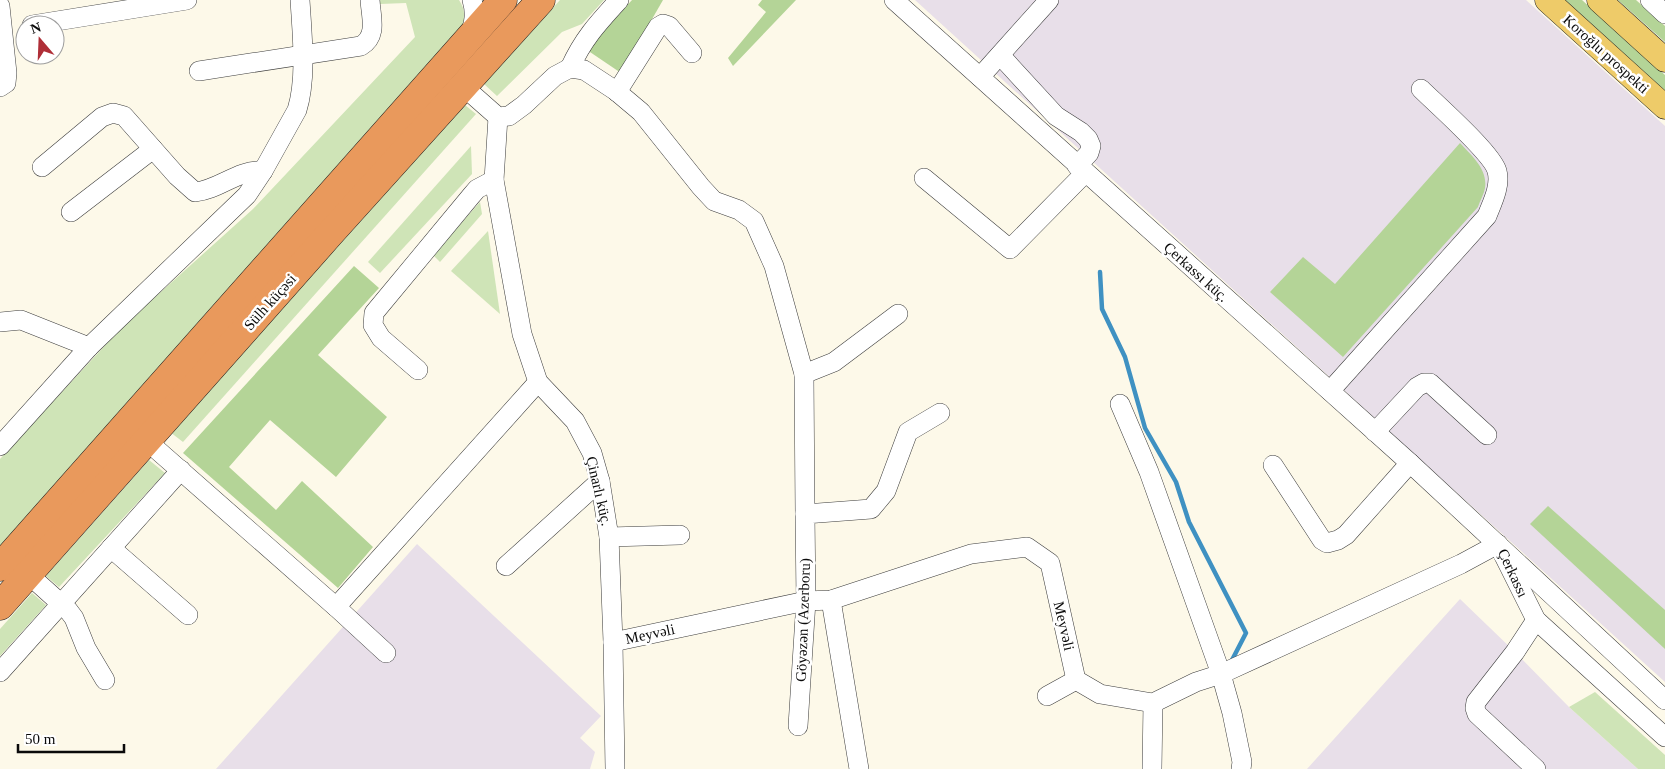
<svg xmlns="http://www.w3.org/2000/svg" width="1665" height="769" viewBox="0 0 1665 769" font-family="Georgia,serif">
	<rect width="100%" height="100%" fill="#fdf9e9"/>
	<g fill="#e8dfe9">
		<path d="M915,0h611l139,126v556z"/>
		<path d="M417,544l184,172 -21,22 15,14 -5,17h-374z"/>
		<path d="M1460,599l55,53 54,55 69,62h-331z"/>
	</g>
	<g fill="#cfe4b7">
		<path d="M379,0h80c6,9 6,16 4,26l-463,522v-89l123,-133 130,-117 162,-172 -9,-34 -26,1z"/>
		<path d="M560,0h44l-22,24 -20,8 -65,64 -13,-12z"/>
		<path d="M465,105l11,9 -293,328 -13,-10z"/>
		<path d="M471,146l1,28 -92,99 -12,-11z"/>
		<path d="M480,202l2,12 -42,48 -7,-7z"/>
		<path d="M488,231l12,83 -49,-43z"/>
		<path d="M149,460l16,13 -106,114 -13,-11z"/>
		<path d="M32,593l14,12 -46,51v-27z"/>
		<path d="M1595,692l70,63v14h-27l-69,-62z"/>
	</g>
	<g fill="#b4d497">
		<path d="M632,0h31l-42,73 -34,-23z"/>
		<path d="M762,0h34l-63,66 -5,-8 38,-46 -8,-7z"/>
		<path d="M1565,0h17l83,75v16z"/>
		<path d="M1618,0h18l29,26v16z"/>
		<path d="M1460,143c11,12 28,26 25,45 -1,6 -5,13 -7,19l-135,150 -73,-65 33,-35 32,27z"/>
		<path d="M354,266l25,22 -61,67 69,62 -51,60 -66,-57 -41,47 47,43 26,-29 71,66 -35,41 -155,-135z"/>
		<path d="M1548,506l117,104v39l-135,-125z"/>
	</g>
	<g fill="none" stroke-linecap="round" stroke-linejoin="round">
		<path stroke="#3f91c2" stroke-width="4.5" d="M1100,272l2,37 23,48 20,71 31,54 13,40 57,111 -15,29"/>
		<g stroke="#3d3d3d" stroke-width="20">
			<g id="minor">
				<path d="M894,0l516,463 255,237"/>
				<path d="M1650,0l15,14"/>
				<path d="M0,6l7,67 -1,10 -6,4"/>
				<path d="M32,25l155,-25"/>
				<path d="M470,35c4,-13 6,-21 2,-35"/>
				<path d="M1000,55l56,61 25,16 7,7 3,7 -2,7 -12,13"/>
				<path d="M570,68c13,-29 28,-45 49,-68"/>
				<path d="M199,71l162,-25c17,-10 10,-29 9,-46"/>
				<path d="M980,77l69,-77"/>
				<path d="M464,87l34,30 11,-1 15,-11 31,-29 15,-8 14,2 32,21 25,21 60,75 13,14 25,9 15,11 20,45 30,108"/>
				<path d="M617,92l41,-65 5,-3 6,2 23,27"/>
				<path d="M498,117l-4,63 28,154 16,48 37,39 17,32 8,28 9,56 4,105 2,127"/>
				<path d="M42,167l60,-50 11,-4 11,3 53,60 18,16c24,-2 43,-23 68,-21"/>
				<path d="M924,178l86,71 75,-76"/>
				<path d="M71,212l82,-63"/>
				<path d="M0,322l21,-2 68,27"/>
				<path d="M418,370l-37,-32 -8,-13 1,-12 97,-117 6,-7 17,-9"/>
				<path d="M1330,391l157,-175c5,-13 14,-30 10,-45 -5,-18 -61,-67 -76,-82"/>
				<path d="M1120,404l29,68 72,202 11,39 10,49 -1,7"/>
				<path d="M1375,432l42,-45 7,-4h6l57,52"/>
				<path d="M147,441l189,166 202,-225"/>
				<path d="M0,446l89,-99 158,-152 16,-24 34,-61c10,-32 5,-77 3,-110"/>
				<path d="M1273,465l49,75 5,3 11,-3 8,-5 64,-72"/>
				<path d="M805,514l-1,-140 30,-12 64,-48"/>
				<path d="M609,537l71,-2"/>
				<path d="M111,548l77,67"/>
				<path d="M1503,554l33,66 129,117"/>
				<path d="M506,566l94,-85"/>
				<path d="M28,574l40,36 6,8 12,30 19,32"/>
				<path d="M831,600l28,169"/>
				<path d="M336,607l50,46"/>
				<path d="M1536,620l-21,32 -39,50 -1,6 2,6 59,55"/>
				<path d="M613,642l193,-41 25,-1 140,-46 56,-7 23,16 26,117 24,14 53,9 43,-21 25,-8 240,-110 37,-20"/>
				<path d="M0,672l181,-202"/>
				<path d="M1047,696l29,-16"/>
				<path d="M798,726l8,-125 -1,-87 66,-5 15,-18 22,-59 32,-19"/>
				<path d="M1152,769l1,-66"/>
			</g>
		</g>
		<g stroke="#1b1b1b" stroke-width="25">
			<g id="major">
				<path d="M1547,0l118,107"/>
				<path d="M1599,0l66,60"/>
			</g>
		</g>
		<g stroke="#1b1b1b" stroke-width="29">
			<g id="highway">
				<path d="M0,567l503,-567"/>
				<path d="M0,606l329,-371 212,-235"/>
			</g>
		</g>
		<use href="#minor" stroke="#fff" stroke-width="19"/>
		<use href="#major" stroke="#eecb69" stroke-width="24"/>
		<use href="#highway" stroke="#e9995c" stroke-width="28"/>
	</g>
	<g text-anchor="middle" stroke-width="5" stroke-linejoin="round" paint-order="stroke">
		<g font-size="15" fill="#0a0a0a" stroke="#fff">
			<text transform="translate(1606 54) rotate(42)" y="5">Koroğlu prospekti</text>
			<text transform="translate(1196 272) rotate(42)" y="5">Çerkassı küç.</text>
			<text transform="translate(270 302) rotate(-48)" y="5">Sülh küçəsi</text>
			<text transform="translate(599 491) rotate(77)" y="5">Çinarlı küç.</text>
			<text transform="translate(1513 573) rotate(65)" y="5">Çerkassı</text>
			<text transform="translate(803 620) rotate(-88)" y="5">Göyəzən (Azerboru)</text>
			<text transform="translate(1064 626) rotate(77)" y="5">Meyvəli</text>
			<text transform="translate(650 634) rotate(-12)" y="5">Meyvəli</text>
		</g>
	</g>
	<g transform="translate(40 40) rotate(341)"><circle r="24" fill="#ffffff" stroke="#9d9d9d"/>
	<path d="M0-4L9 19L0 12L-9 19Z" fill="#af2e37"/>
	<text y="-8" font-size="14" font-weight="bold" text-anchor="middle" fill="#0a0a0a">N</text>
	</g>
	<path d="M18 744v8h106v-8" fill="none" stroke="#0a0a0a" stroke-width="2.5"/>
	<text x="25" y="744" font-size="15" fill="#0a0a0a" stroke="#ffffff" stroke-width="4" paint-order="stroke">50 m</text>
</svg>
